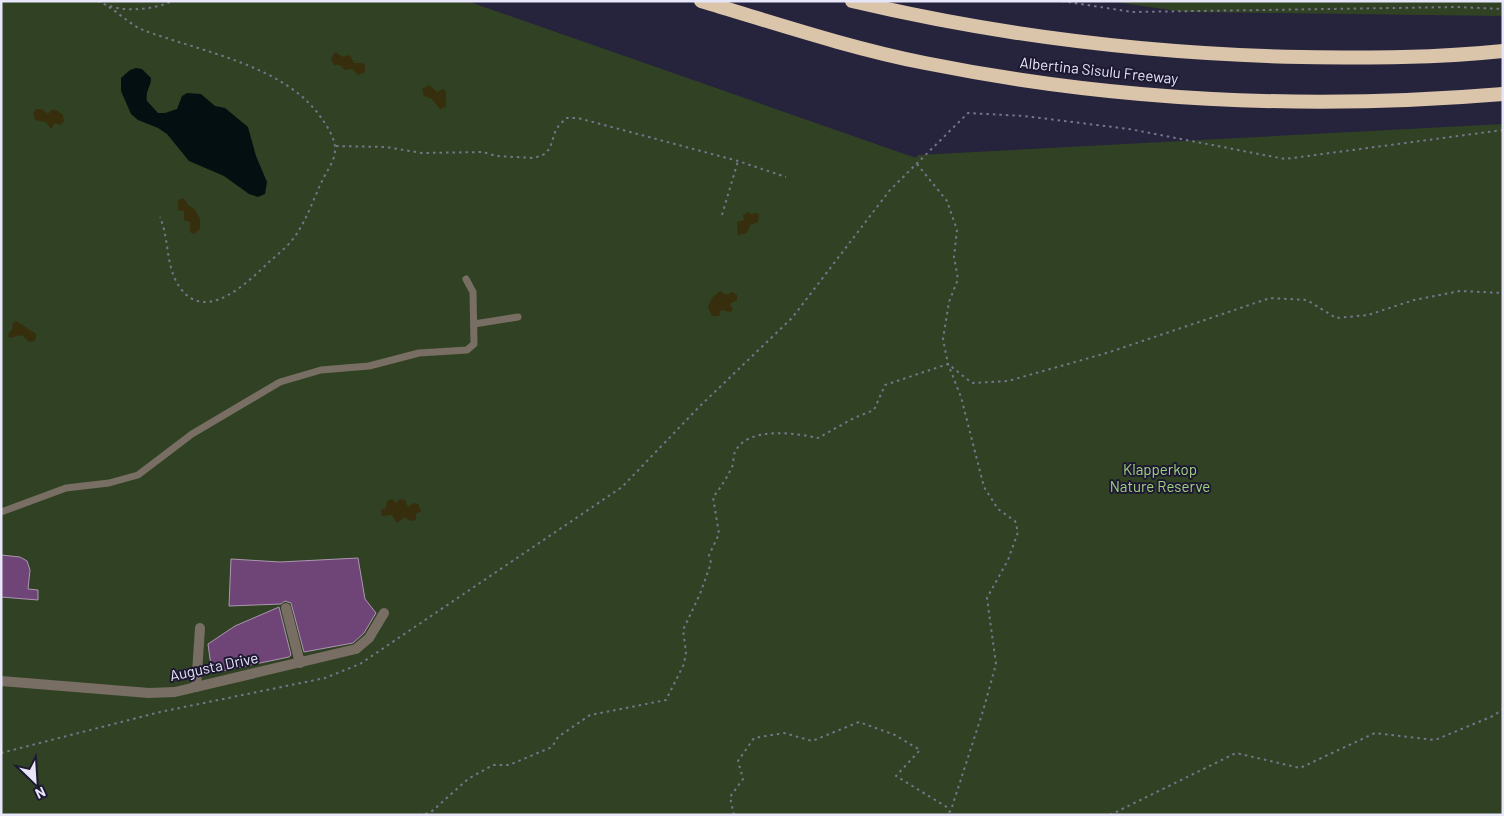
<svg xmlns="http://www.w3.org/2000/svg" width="1504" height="816" viewBox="0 0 1504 816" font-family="Barlow,sans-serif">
	<rect width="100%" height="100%" fill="#26233d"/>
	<g fill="#304223">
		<path d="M1,1h466l449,157 2,-3 585,-31v691h-1502z"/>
		<path d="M1108,1h395v15l-319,-4z"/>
	</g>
	<g fill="#362e0d">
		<path d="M335,52l8,5 7,-2 4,8h8l3,2v7l-7,3 -6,-6 -7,1 -5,-5h-6l-3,-6z"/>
		<path d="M429,85l8,7 6,-3 3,2v16l-6,2 -8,-10 -8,-3 -2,-7z"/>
		<path d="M36,109h6l6,5 3,-4h5l7,5 1,6 -3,4 -6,-2 -4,6 -5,-7 -11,-2 -2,-6z"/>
		<path d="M183,198l6,8 5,2 6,11v10l-6,5 -4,-2v-10l-6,-2v-9l-6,-1v-10z"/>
		<path d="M748,212l4,3 2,-2 5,1 -1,8 -8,3 -3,8 -9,2 -1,-13 7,-2 -1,-5z"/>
		<path d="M720,291l6,4 6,-3 5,3v5l-7,4 3,6 -2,2 -10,-2 -2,6h-7l-4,-9 4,-9z"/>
		<path d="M16,321l20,13 -1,7 -6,1 -7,-7 -13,3 -1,-4 5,-6 -1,-4z"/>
		<path d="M392,499l4,4 4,-4 5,1 3,7 6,-4 4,1 3,7 -5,3v6l-6,1 -5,-4 -8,6 -5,-8 -10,1 -1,-6 5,-2 1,-7z"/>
	</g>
	<path fill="#040f11" d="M136,68l6,1 9,9c0,9 -6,13 -4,23l11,12h7l12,-4 5,-13 5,-3 14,1 14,12 10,2 23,19 8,29 11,26 -2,12 -7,3 -9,-3 -25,-18 -35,-15 -22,-27 -9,-6 -20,-8 -7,-6 -10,-23v-13l9,-8z"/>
	<g fill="#6e4576" stroke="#ad96b2">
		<path d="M1,555l19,2 7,4 3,9 -2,19 10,1v10l-37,-3z"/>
		<path d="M358,558l7,41 11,14 -12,20 -11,10 -49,9 -13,-49 -6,-2 -4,3 -52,2 2,-47 49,3z"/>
		<path d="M279,607l12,48 -2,2 -77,16 -4,-29 27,-18z"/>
	</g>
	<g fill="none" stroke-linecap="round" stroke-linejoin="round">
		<g stroke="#76748b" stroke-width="2" stroke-dasharray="2.5 4" stroke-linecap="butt">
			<path d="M98,1c20,12 53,10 74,0"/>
			<path d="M1062,1l70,11 326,-5 45,2"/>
			<path d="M109,7c11,7 22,18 34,23 58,22 143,35 179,89 6,8 14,22 13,31 0,11 -9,22 -13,31 -9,19 -16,41 -29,58 -7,9 -16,16 -24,23 -21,20 -62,61 -88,27 -16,-21 -11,-48 -21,-72"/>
			<path d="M336,146l50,1 36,6 61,-1 13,4 38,2 11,-4 5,-6 6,-19 10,-11h12l160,43 48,16"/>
			<path d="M917,164l30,37 10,29 -3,27 4,22 -9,23 -6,37 5,25 13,33 23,90 14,22 17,12 3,11 -10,28 -21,38 9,66 -13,47 -32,99 -4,5"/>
			<path d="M722,215l16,-54"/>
			<path d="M1,753l159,-41 165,-34 35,-14 262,-177 79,-82 91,-87 98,-128 78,-77 56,3 105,13 156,30 218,-29"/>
			<path d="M419,815l11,-2 38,-34 25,-14h16l43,-18 6,-10 32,-22 76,-15 18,-36 2,-12 -3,-22 17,-36 11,-31 -2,-8 10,-21 -6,-37c8,-9 14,-20 19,-30 2,-5 1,-11 3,-15 12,-26 61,-19 83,-14l36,-20 20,-8 11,-25 63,-21 24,19 36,-2 102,-29 160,-54 37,2 29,18 32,-3 46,-15 46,-9 43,2"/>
			<path d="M734,815l-4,-18 13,-18 -5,-18 16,-23 30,-5 28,8 47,-19 36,13 25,15 -24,26 54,33"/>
			<path d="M1110,815l126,-62 64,15 75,-35 60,7 58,-24 10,-7"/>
		</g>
		<g stroke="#786e63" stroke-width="7">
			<path d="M474,324l44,-7"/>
			<path d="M1,512l65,-24 43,-5 29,-8 54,-41 88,-52 41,-12 48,-4 50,-13 48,-3 7,-6 -1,-52 -7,-13"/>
		</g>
		<g stroke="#786e63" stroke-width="10">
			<path d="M286,608l14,55"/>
			<path d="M1,681l148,12 26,-1 181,-43 13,-11 15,-25"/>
			<path d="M196,687l4,-59"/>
		</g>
		<g stroke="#dac4aa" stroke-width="14">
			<path d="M701,1c74,22 148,47 224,62 189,38 386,47 578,31"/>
			<path d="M852,1c148,35 298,53 450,56 67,1 134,1 201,-6"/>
		</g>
	</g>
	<g text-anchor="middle" stroke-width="4" stroke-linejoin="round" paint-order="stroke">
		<g font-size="15" fill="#e8e7f9" stroke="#1d1932">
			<text transform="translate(1099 71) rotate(6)" y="5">Albertina Sisulu Freeway</text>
			<text transform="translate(214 667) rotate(-12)" y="5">Augusta Drive</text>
		</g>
		<g font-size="15" fill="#a2d17f" stroke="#1d1932">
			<text x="1160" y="475">Klapperkop<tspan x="1160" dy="17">Nature Reserve</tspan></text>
		</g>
	</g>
	<rect width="1504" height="816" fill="none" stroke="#e8e7f9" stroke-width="5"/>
	<g transform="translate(35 781) rotate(155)" stroke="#1d1932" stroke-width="4" paint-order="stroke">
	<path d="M0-4L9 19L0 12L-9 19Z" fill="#e8e7f9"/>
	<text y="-8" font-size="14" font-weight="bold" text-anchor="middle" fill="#e8e7f9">N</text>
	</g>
</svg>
